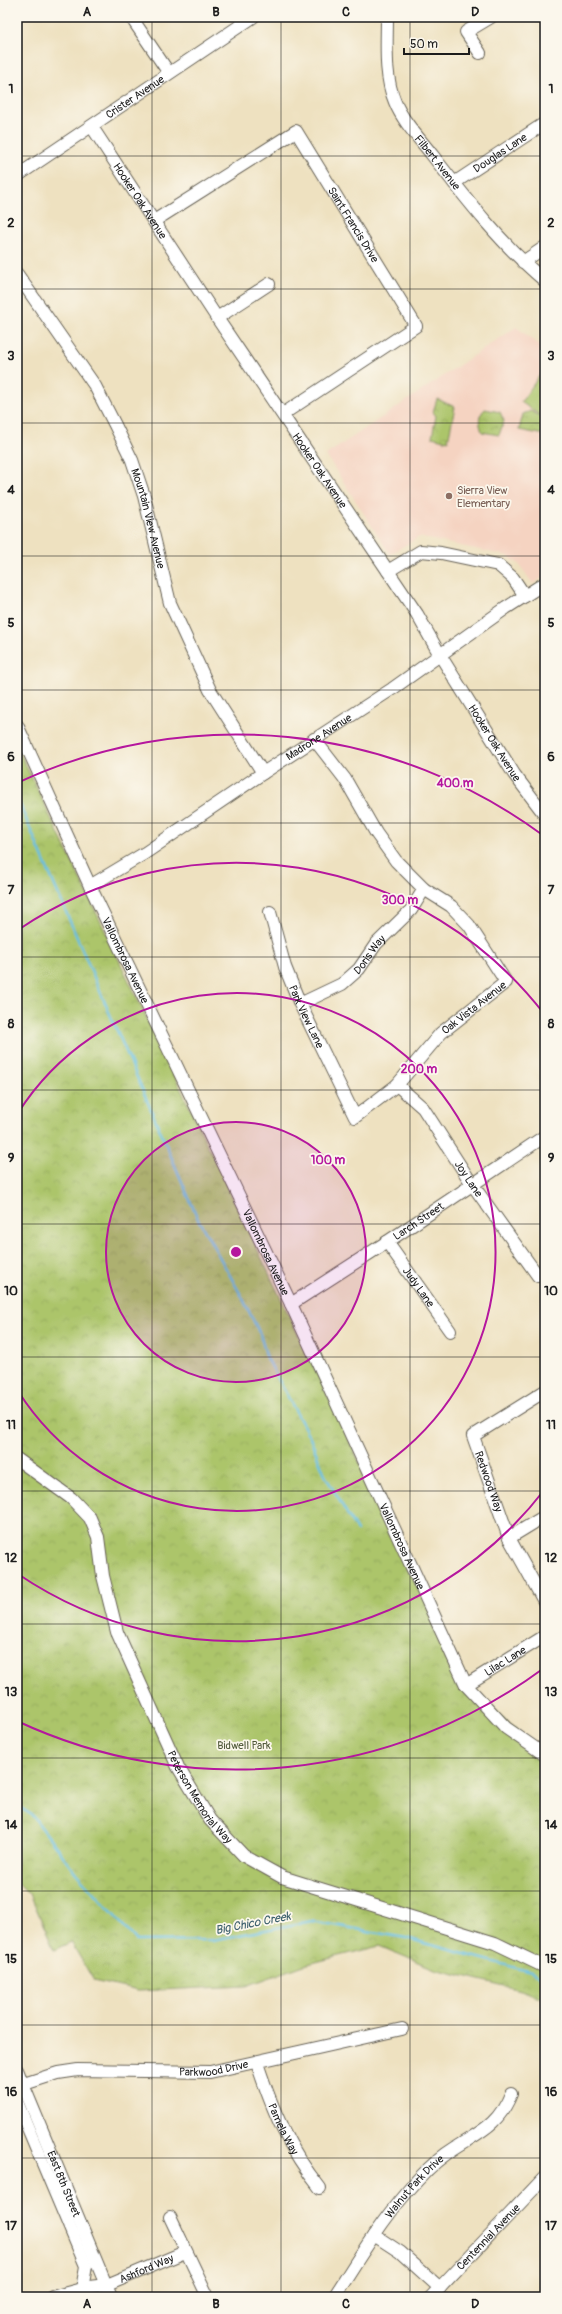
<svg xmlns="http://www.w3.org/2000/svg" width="562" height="2314" viewBox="0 0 562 2314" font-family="Pangolin,sans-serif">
	<defs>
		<pattern id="park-crowns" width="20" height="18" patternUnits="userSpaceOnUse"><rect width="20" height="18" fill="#acc56b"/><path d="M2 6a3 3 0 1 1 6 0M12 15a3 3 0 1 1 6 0" fill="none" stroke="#93a95c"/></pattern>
	</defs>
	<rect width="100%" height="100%" fill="#fbf7ec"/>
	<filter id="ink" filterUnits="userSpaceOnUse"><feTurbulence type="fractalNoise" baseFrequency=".025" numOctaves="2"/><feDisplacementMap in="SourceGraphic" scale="8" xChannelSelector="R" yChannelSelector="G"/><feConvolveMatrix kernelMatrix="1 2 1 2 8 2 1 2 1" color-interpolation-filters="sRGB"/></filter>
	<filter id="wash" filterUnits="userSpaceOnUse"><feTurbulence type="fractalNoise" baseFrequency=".012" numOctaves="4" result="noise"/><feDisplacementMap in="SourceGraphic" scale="16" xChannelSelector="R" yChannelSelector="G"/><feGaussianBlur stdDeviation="0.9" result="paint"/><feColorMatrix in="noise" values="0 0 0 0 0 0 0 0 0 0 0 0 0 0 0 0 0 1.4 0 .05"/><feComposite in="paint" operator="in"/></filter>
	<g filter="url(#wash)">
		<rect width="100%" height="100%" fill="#eee1c0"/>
		<path fill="#f5d3c1" d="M516,327l29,22v227l-12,8 -14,-20 -11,-8 -89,-19 -29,17 -64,-99z"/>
		<g fill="url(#park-crowns)" stroke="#647044">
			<path d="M437,399l18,8 -7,34 -16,-4 4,-21 -3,-4z"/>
			<path d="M485,409l15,3 4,9 -5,14 -17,-3c-3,-10 -5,-15 3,-23z"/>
			<path d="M531,411l14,10v14l-26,-5 4,-16z"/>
			<path d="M17,747l449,938 79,70v244l-24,-9 -86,-21 -56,-23 -75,19 -58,21 -108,5 -44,-10 -23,-39 -17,8 -23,-54 -14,-14z"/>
		</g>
		<path fill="#acc56b" stroke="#647044" d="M545,368v51l-24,-17z"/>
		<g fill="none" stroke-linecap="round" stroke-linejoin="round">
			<g stroke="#66c0e3" stroke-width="2.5">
				<path d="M17,798l181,421 43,76 19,39 7,24 43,80 16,39 31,54"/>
				<path d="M17,1806l15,9 44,58 61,68 76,-1 99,-19 94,17 125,34 14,8"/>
			</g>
		</g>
	</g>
	<g filter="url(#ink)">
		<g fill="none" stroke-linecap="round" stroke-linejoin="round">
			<g stroke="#666155" stroke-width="14">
				<g id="minor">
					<path d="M131,17l38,56"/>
					<path id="s1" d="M387,17c0,27 -3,59 8,85 8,20 25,37 38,54 34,44 70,90 112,125"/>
					<path d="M480,53l-14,-21 25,-15"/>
					<path id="s2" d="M92,127l125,191 200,296 23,41 74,119 31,41"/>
					<path id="s3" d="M17,176l236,-159"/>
					<path id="s4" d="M454,183l91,-60"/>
					<path id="s5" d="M154,221l142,-90 120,195 -133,88"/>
					<path d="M523,262l22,-15"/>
					<path id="s6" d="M17,274l78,112 20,39 17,35 12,36 26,107 40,87 53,83"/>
					<path d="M217,318l52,-34"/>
					<path d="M388,571l33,-20 20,2 57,12 15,13 12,18"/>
					<path id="s7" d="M17,725l73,161 201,418 175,381 40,43 39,27"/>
					<path id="s8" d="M90,886l55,-33 118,-80 129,-84 114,-81 39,-25"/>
					<path id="s9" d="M270,912l15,55 15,37 55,113 42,-32 44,-52 65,-51 -37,-57 -18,-19 -27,-17 -28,-28 -20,-28 -31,-54 -31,-40"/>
					<path id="s10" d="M300,1004l42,-20 17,-15 17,-25 35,-34 13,-21"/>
					<path id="s11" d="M397,1085l26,23 49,76 66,92"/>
					<path id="s12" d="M387,1242l63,89"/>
					<path id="s13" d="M291,1304l96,-62 158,-106"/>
					<path id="s14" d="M545,1391l-72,45 36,102 36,65"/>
					<path id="s15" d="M17,1459l54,39 19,20 8,19 5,39 14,56 61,135 32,53 34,36 38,21 213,66 50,24"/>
					<path d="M509,1538l36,-22"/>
					<path id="s16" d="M466,1685l79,-49"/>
					<path id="s17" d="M257,2063c16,48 31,85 63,125"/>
					<path id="s18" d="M17,2070l94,227"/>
					<path id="s19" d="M24,2084l34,-11 20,-3 132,2 192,-43"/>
					<path d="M17,2102l69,164 -4,23"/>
					<path d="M170,2217l38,80"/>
					<path d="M374,2235l26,17 40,36"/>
					<path id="s20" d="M52,2297l37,-10 18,-2 78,-33"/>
					<path id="s21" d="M334,2297c23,-36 45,-73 73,-105 11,-13 25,-28 39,-38 29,-21 51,-25 65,-60"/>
					<path id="s22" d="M431,2297l114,-120"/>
				</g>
			</g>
			<use href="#minor" stroke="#fff" stroke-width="12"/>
		</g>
	</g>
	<path fill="none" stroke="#1c1c1c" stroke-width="1" stroke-opacity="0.55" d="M152,17v2280M281,17v2280M410,17v2280M17,156h528M17,289h528M17,423h528M17,556h528M17,690h528M17,823h528M17,957h528M17,1090h528M17,1224h528M17,1357h528M17,1491h528M17,1624h528M17,1758h528M17,1891h528M17,2025h528M17,2158h528"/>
	<circle cx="236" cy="1252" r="130" fill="#b5179e" fill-opacity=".12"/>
	<g fill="none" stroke="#b5179e" stroke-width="2">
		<circle cx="236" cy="1252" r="130"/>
		<path d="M18 1113A259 259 0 1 1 18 1391"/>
		<path d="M545 1489A389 389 0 0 1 18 1574M18 930A389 389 0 0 1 545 1015"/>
		<path d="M544 1668A518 518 0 0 1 17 1721M17 783A518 518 0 0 1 544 836"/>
	</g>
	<circle fill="#8d6e63" stroke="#fbf7ec" stroke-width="1.5" cx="449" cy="496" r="4"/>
	<g text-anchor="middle" stroke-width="3.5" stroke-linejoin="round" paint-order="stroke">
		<g font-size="11" fill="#1c1c1c" stroke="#fbf7ec">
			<text dy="4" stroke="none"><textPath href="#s3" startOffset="142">Crister Avenue</textPath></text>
			<text dy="4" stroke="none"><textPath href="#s4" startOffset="55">Douglas Lane</textPath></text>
			<text dy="4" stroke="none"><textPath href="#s1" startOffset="160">Filbert Avenue</textPath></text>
			<text dy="4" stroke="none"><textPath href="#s2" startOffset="88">Hooker Oak Avenue</textPath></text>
			<text dy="4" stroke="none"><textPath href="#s5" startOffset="278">Saint Francis Drive</textPath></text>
			<text dy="4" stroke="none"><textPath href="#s2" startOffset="412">Hooker Oak Avenue</textPath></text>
			<text dy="4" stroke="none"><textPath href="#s6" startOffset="280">Mountain View Avenue</textPath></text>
			<text dy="4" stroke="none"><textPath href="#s8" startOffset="273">Madrone Avenue</textPath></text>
			<text dy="4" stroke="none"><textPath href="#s2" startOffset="736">Hooker Oak Avenue</textPath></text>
			<text dy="4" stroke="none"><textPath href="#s10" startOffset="87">Doris Way</textPath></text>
			<text dy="4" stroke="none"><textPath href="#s7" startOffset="259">Vallombrosa Avenue</textPath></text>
			<text dy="4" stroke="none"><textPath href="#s9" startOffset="385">Oak Vista Avenue</textPath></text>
			<text dy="4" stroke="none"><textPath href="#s9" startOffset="111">Park View Lane</textPath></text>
			<text dy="4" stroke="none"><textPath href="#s11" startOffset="119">Joy Lane</textPath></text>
			<text dy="4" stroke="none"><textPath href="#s13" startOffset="152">Larch Street</textPath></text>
			<text dy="4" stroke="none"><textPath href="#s7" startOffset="583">Vallombrosa Avenue</textPath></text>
			<text dy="4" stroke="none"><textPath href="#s12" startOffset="55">Judy Lane</textPath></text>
			<text dy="4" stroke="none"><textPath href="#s14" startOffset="133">Redwood Way</textPath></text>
			<text dy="4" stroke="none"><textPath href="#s7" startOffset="907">Vallombrosa Avenue</textPath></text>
			<text dy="4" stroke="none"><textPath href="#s16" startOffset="46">Lilac Lane</textPath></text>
			<text dy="4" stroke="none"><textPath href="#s15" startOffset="397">Peterson Memorial Way</textPath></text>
			<text dy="4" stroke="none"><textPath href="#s19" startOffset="192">Parkwood Drive</textPath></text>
			<text dy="4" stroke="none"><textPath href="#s17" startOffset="71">Pamela Way</textPath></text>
			<text dy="4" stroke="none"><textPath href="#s18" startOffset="123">East 8th Street</textPath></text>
			<text dy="4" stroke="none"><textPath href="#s21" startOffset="137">Walnut Park Drive</textPath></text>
			<text dy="4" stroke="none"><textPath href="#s22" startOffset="83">Centennial Avenue</textPath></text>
			<text dy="4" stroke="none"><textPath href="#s20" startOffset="99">Ashford Way</textPath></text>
		</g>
		<g font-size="11" fill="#785e54" stroke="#fbf7ec" text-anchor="start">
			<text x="457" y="494">Sierra View<tspan x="457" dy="13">Elementary</tspan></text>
		</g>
		<g font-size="11" fill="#4e5738" stroke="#fbf7ec">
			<text x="244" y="1749">Bidwell Park</text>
		</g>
		<g font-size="12" font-style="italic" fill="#3a5e6c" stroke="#fbf7ec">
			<text transform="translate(253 1923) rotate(-11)" y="4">Big Chico Creek</text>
		</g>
	</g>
	<circle cx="236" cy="1252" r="6" fill="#b5179e" stroke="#fbf7ec" stroke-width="2"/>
	<g font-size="12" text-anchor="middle" font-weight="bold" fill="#b5179e" stroke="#fbf7ec" stroke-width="3.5" stroke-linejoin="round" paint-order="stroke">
		<text x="455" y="787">400 m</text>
		<text x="400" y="904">300 m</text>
		<text x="419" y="1073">200 m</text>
		<text x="328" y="1164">100 m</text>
	</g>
	<rect width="562" height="2314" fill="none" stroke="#fbf7ec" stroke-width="44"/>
	<path d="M404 48v6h65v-6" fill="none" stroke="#1c1c1c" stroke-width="2"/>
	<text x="410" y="48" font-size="12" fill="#1c1c1c" stroke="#fbf7ec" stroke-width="3" paint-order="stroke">50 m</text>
	<rect x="22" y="22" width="518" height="2270" fill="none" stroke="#1c1c1c" stroke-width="1.5"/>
	<g font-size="13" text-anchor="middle" font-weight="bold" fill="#1c1c1c">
		<text x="87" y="16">A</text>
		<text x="216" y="16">B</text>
		<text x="346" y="16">C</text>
		<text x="475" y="16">D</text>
		<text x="11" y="93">1</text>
		<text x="551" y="93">1</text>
		<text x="11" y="227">2</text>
		<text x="551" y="227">2</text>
		<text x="11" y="360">3</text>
		<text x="551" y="360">3</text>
		<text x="11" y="494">4</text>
		<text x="551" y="494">4</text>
		<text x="11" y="627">5</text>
		<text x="551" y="627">5</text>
		<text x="11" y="761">6</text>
		<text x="551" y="761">6</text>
		<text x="11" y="894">7</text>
		<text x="551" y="894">7</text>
		<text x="11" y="1028">8</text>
		<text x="551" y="1028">8</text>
		<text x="11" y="1162">9</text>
		<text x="551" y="1162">9</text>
		<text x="11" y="1295">10</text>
		<text x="551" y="1295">10</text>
		<text x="11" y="1429">11</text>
		<text x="551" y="1429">11</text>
		<text x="11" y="1562">12</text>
		<text x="551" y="1562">12</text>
		<text x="11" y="1696">13</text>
		<text x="551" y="1696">13</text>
		<text x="11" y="1829">14</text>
		<text x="551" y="1829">14</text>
		<text x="11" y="1963">15</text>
		<text x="551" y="1963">15</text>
		<text x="11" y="2096">16</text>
		<text x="551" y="2096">16</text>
		<text x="11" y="2230">17</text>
		<text x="551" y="2230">17</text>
		<text x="87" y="2308">A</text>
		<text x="216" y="2308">B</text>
		<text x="346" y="2308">C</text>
		<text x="475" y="2308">D</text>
	</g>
</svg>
